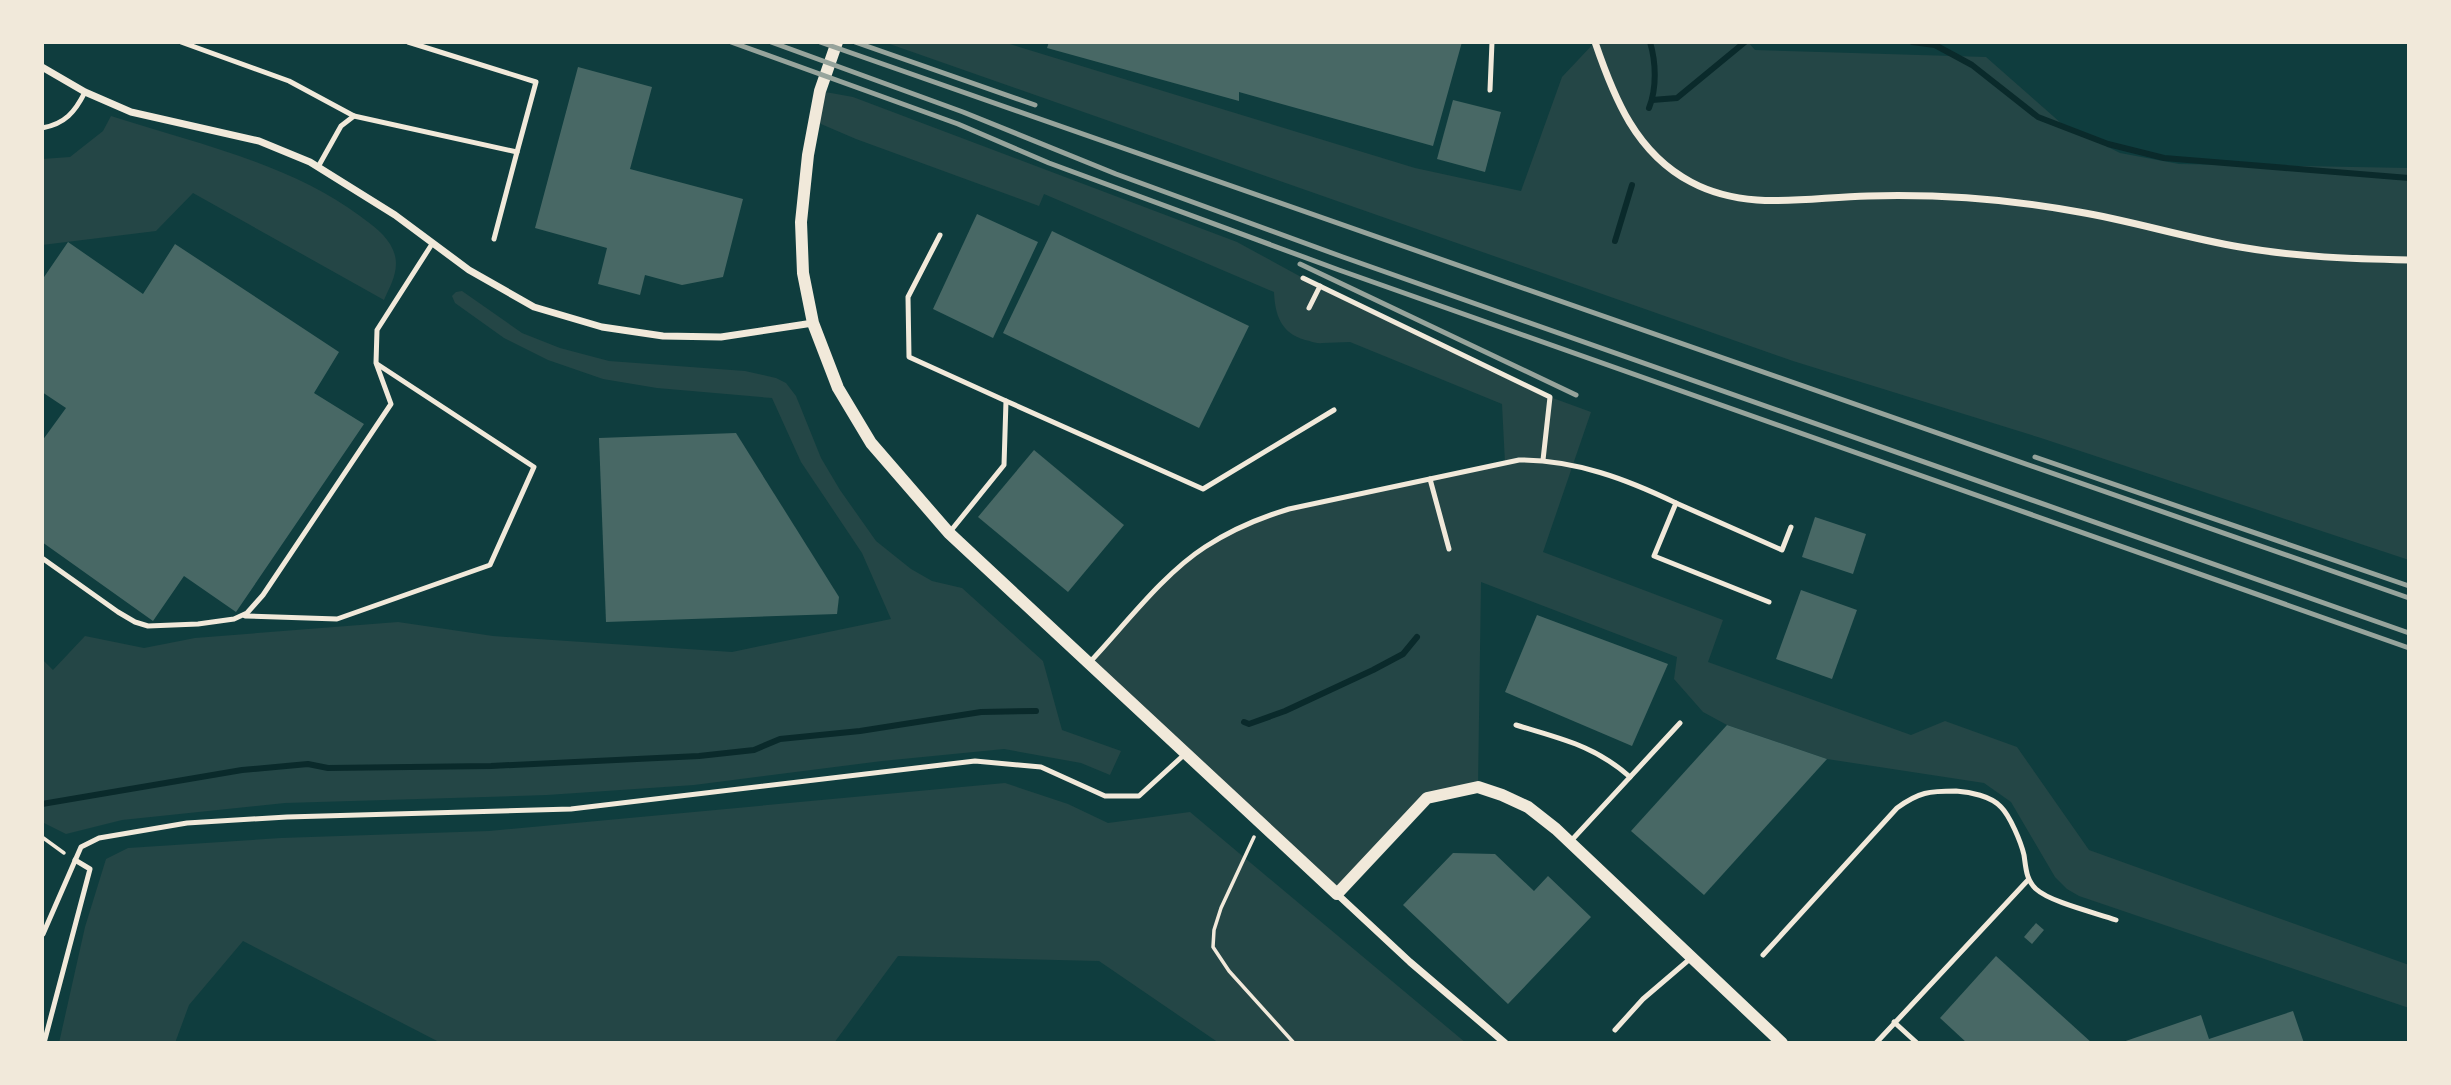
<svg xmlns="http://www.w3.org/2000/svg" width="2451" height="1085" viewBox="0 0 2451 1085" font-family="'Alegreya Sans',sans-serif">
	<rect width="100%" height="100%" fill="#0f3d3e"/>
	<g fill="#244646">
		<path d="M884,42h119l412,126 106,23 41,-114 33,-35h153l7,8 231,7 76,67 58,29 59,11 230,4v392l-368,-122 -248,-77z"/>
		<path d="M820,91l33,6 384,145 66,36 247,119 41,15 -48,140 180,68 -15,42 203,73 34,-14 72,26 72,103 320,115v43l-330,-112 -12,-7 -12,-12 -44,-75 -27,-19 -157,-24 -100,-34 -24,-13 -29,-33 3,-22 -196,-75 -3,205 -51,11 -90,96 -247,-232 84,-89 29,-25 55,-30 247,-55 -3,-59 -152,-62c-10,0 -18,1 -28,1 -6,1 -11,-2 -17,-3 -24,-7 -30,-25 -31,-48l-230,-98 -5,12 -183,-67 -42,-18z"/>
		<path d="M111,116c83,27 178,47 249,100 12,9 27,19 33,34 8,18 -2,34 -9,50l-191,-107 -37,38 -114,14v-86l28,-2 33,-26z"/>
		<path d="M462,291l60,42 38,15 49,13 136,10 31,7 10,5 10,13 25,62 19,32 36,51 35,28 21,12 30,7 81,73 19,69 59,21 -11,24 -29,-12 -77,-14 -122,12 -188,24 -147,10 -262,8 -163,17 -56,14 -24,-12v-163l11,11 32,-34 59,12 51,-10 203,-16 95,14 239,16 159,-33 -29,-66 -61,-91 -29,-64 -115,-10 -54,-9 -55,-19 -44,-22 -49,-35 -3,-7 4,-4z"/>
		<path d="M1005,783l63,21 40,19 82,-11 276,231h-247l-120,-82 -201,-5 -64,87h-393l-198,-102 -54,64 -14,38h-116l26,-116 21,-68 22,-11 153,-10 208,-7z"/>
	</g>
	<g fill="none" stroke-linecap="round" stroke-linejoin="round">
		<g stroke="#0a2a2b" stroke-width="6">
			<path d="M1912,42l23,3 37,20 66,52 70,27 56,14 245,20"/>
			<path d="M1652,100l25,-2 68,-56"/>
			<path d="M1649,108c8,-20 7,-46 1,-66"/>
			<path d="M1615,241l17,-56"/>
			<path d="M1244,722l5,2 36,-13 88,-41 30,-16 14,-17"/>
			<path d="M42,804l200,-34 66,-6 20,4 163,-2 208,-10 55,-6 26,-11 80,-8 121,-19 55,-1"/>
		</g>
	</g>
	<g fill="#486865">
		<path d="M1049,42h413l-29,104 -194,-54v9l-192,-53z"/>
		<path d="M578,67l74,20 -22,82 113,30 -20,78 -41,8 -37,-10 -5,20 -42,-11 9,-36 -72,-20z"/>
		<path d="M1453,100l48,12 -16,60 -48,-13z"/>
		<path d="M977,214l61,28 -45,96 -60,-29z"/>
		<path d="M1052,231l197,95 -50,102 -196,-95z"/>
		<path d="M68,242l75,52 32,-50 164,108 -25,41 50,31 -128,188 -52,-36 -31,45 -111,-79v-101l24,-33 -24,-16v-112z"/>
		<path d="M736,433l103,164 -2,17 -231,8 -7,-184z"/>
		<path d="M1034,450l90,75 -56,67 -90,-75z"/>
		<path d="M1815,517l51,17 -13,40 -51,-17z"/>
		<path d="M1801,590l56,20 -25,69 -56,-20z"/>
		<path d="M1537,615l131,49 -36,82 -127,-54z"/>
		<path d="M1727,725l100,34 -123,136 -73,-64z"/>
		<path d="M1453,853l42,1 39,37 14,-15 43,41 -83,87 -105,-99z"/>
		<path d="M2036,923l8,7 -12,14 -8,-7z"/>
		<path d="M1996,956l96,87h-125l-27,-25z"/>
		<path d="M2293,1011l11,32h-184l81,-28 8,24z"/>
	</g>
	<g fill="none" stroke-linecap="round" stroke-linejoin="round">
		<g stroke="#f1e9da" stroke-width="3.5">
			<path d="M42,837l22,16"/>
			<path d="M1254,837l-33,71 -7,22 -1,17 16,24 65,72"/>
		</g>
		<g stroke="#f1e9da" stroke-width="5">
			<path d="M181,42l108,39 65,35"/>
			<path d="M1490,90l2,-48"/>
			<path d="M42,128c23,-4 33,-16 43,-36"/>
			<path d="M318,167l23,-41 13,-10 163,36 19,-70 -128,-40"/>
			<path d="M940,235l-32,62 1,60 97,44 -2,64 -55,68"/>
			<path d="M494,239l23,-87"/>
			<path d="M1303,278l247,119 -7,63"/>
			<path d="M1309,308l11,-22"/>
			<path d="M1006,401l197,88 131,-79"/>
			<path d="M1430,479l19,70"/>
			<path d="M1676,503l106,47 9,-23"/>
			<path d="M42,558l76,54 17,10 13,4 50,-2 36,-5 13,-6 16,-18 128,-191 -15,-41 1,-33 55,-86"/>
			<path d="M245,616l92,3 153,-54 44,-98 -157,-103"/>
			<path d="M1090,662c34,-36 73,-88 115,-115 26,-17 54,-29 84,-38l230,-49c57,0 107,19 157,43l-22,53 115,46"/>
			<path d="M1516,725c45,14 78,20 114,52"/>
			<path d="M1570,842l110,-119"/>
			<path d="M43,934l38,-87 18,-9 88,-15 100,-6 284,-8 404,-48 66,6 64,29h34l47,-43"/>
			<path d="M1763,955l134,-147c22,-16 32,-17 59,-17 14,1 35,5 45,16 9,9 20,35 23,48 2,13 2,25 12,34 14,13 60,24 80,31"/>
			<path d="M1894,1022l23,21"/>
			<path d="M1615,1030l28,-31 48,-41"/>
			<path d="M44,1043l46,-174 -15,-9"/>
			<path d="M1876,1043l152,-163"/>
		</g>
		<g stroke="#f1e9da" stroke-width="7">
			<path d="M1595,42c19,56 41,111 96,140 56,30 117,15 177,14 71,-2 141,3 211,16 54,9 107,26 161,35 56,10 112,12 169,13"/>
			<path d="M42,67l43,25 46,20 128,29 51,21 85,53 74,55 65,37 68,20 61,9 58,1 92,-14"/>
			<path d="M1337,894l73,68 95,81"/>
		</g>
		<path stroke="#f1e9da" stroke-width="12" d="M837,42l-17,49 -12,64 -7,67 2,51 10,50 25,65 33,55 78,90 388,361 90,-96 51,-11 24,8 26,12 28,22 226,214"/>
		<g stroke="#97a49c" stroke-width="5">
			<path d="M731,42l227,82 91,39 290,107 1070,378"/>
			<path d="M771,42l192,70 153,62 227,83 1066,376"/>
			<path d="M820,42l1589,556"/>
			<path d="M855,42l180,63"/>
			<path d="M1300,264l276,131"/>
			<path d="M2035,457l374,129"/>
		</g>
	</g>
	<rect width="2451" height="1085" fill="none" stroke="#f1e9da" stroke-width="88"/>
</svg>
